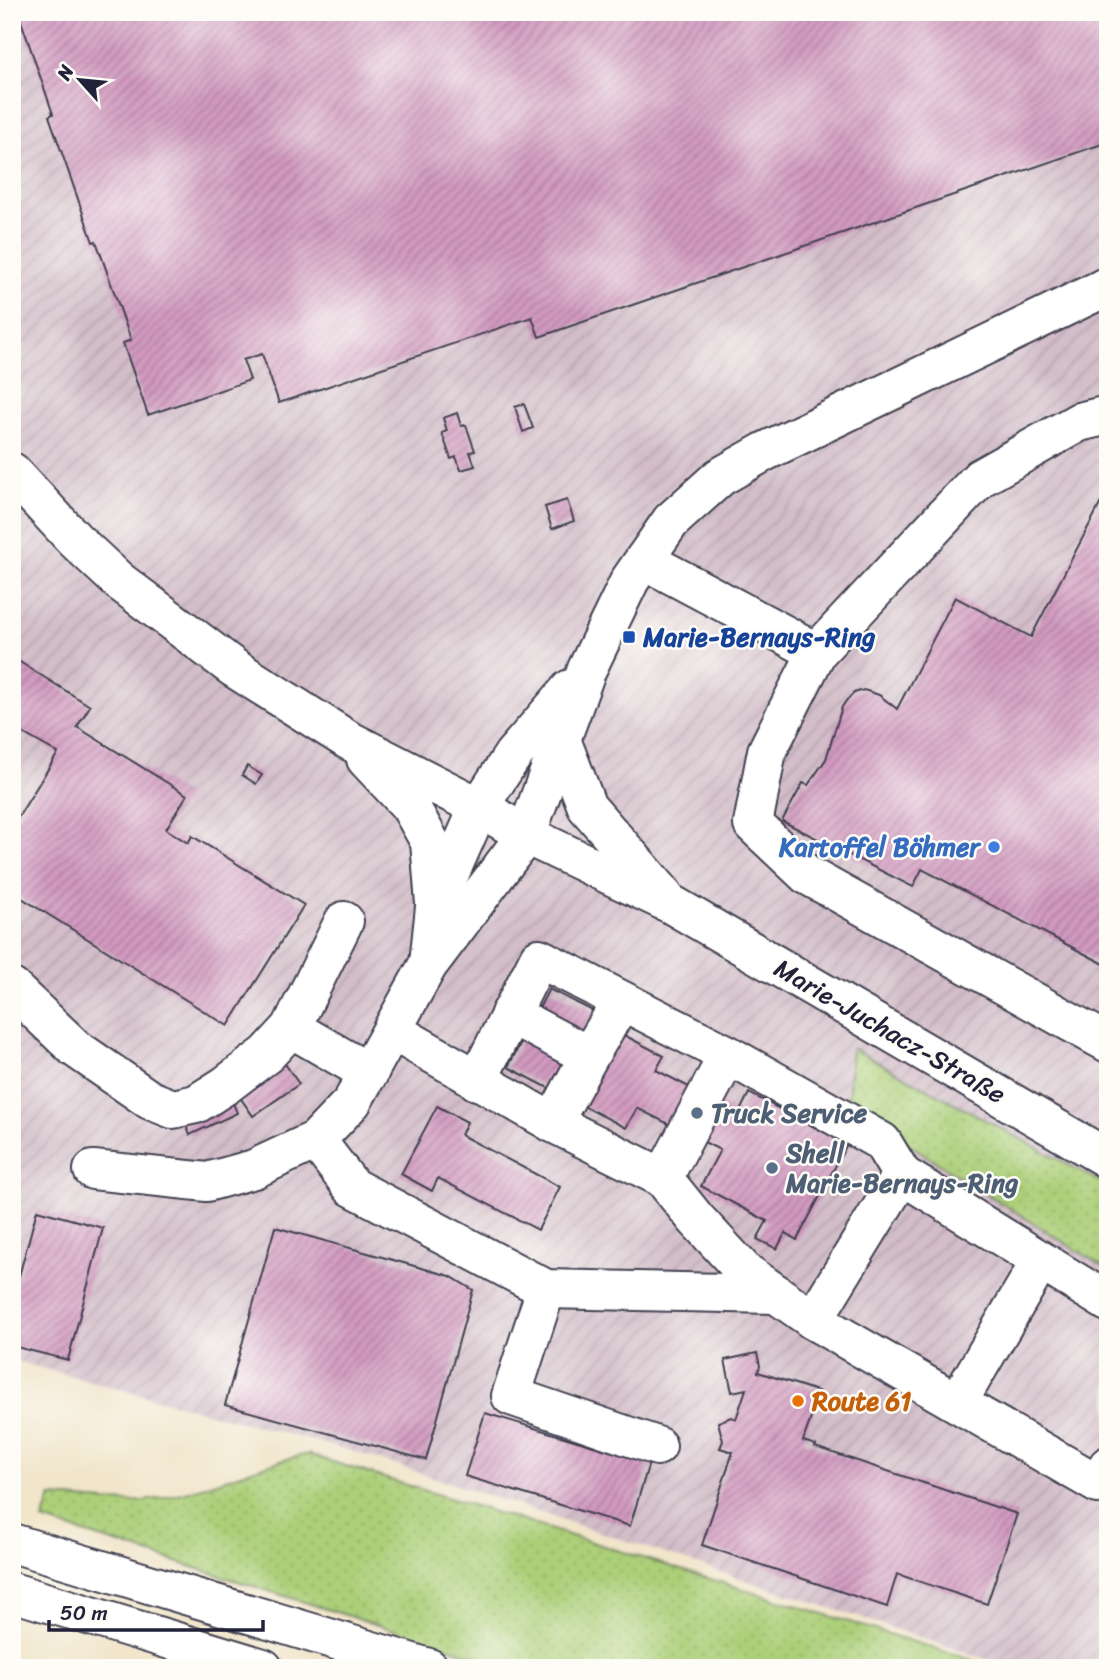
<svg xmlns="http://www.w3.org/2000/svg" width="1120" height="1680" viewBox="0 0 1120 1680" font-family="Sriracha,sans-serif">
	<defs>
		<pattern id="industrial-furrows" width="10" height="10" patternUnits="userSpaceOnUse" patternTransform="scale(1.75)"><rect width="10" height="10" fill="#d2bdc8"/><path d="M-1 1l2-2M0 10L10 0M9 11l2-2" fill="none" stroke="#b4a2ad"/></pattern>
		<pattern id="grass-dots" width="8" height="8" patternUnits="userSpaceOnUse" patternTransform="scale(1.75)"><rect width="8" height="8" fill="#accf78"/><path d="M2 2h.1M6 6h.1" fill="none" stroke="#94b169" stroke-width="1.8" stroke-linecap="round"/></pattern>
		<pattern id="building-hatch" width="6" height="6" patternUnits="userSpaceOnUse" patternTransform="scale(1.75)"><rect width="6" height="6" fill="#d29ac0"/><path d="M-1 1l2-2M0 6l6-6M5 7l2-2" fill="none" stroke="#aa7d9d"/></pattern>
	</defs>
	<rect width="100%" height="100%" fill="#fdfcf7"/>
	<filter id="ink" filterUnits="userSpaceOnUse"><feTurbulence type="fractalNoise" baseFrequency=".0143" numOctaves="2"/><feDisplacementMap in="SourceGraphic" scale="14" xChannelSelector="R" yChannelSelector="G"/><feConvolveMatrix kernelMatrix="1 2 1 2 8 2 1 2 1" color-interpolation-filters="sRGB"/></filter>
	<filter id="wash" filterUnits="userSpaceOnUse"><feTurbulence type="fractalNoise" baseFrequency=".00686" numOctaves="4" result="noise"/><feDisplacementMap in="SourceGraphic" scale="28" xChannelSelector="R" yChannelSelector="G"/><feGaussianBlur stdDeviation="1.57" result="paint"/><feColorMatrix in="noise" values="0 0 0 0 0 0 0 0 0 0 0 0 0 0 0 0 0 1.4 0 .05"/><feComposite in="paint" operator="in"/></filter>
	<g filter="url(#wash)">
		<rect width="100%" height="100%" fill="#f1e5ca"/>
		<path fill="url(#industrial-furrows)" d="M12,12h1096v1656h-95l-651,-214 -350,-94z"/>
		<g fill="url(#grass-dots)" stroke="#67785a" stroke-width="2">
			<path d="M852,1048l256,138v84l-181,-114 -79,-53z"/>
			<path d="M310,1454v1l688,213h-484l-471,-148 8,-23c27,1 68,7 92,4 58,-7 110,-37 167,-47z"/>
		</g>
		<g id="blocks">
			<g fill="url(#building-hatch)">
				<path d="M18,12h1090v130l-569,195 -7,-20 -253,86 -17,-49 -19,6 7,20 -102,35 -25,-72 8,-3 -35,-99 -3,1 -44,-126 4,-2z"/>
				<path d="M12,153l8,22 -8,3z"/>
				<path d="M524,404l9,24 -10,4 -8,-25z"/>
				<path d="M457,413l4,13 5,-1 9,26 -5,1 5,14 -14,4 -5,-13 -5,2 -9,-26 5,-2 -4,-13z"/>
				<path d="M1108,489v477l-186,-97 -9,18 -131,-66 21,-38 5,2 18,-26 16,-52 4,-6 8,-8 10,-3 15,5 18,14 58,-112 76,40z"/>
				<path d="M567,500l7,21 -22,8 -7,-22z"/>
				<path d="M15,659l75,47 -13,21 110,68 -21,34 22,14 4,-7 112,69 -76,121 -216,-134v-65l46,-74 -46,-26v-63z"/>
				<path d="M247,766l15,9 -6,9 -14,-9z"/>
				<path d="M549,989l74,37 -3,7 44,23 -8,14 83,43 10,-20 98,51 -50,96 -12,-7 -8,16 -20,-10 10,-18 -66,-35 19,-36 -83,-42 -11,20 -118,-61z"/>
				<path d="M283,1061l16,23 -46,32 -16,-23z"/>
				<path d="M233,1103l4,10 -47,22 -4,-10z"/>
				<path d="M437,1106l30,16 -6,13 99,52 -22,43 -100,-52 -6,13 -31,-17z"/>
				<path d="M37,1210l66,18 -35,132 -56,-14v-44z"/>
				<path d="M275,1227l175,49 23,14 -47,170 -201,-55z"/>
				<path d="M757,1353l3,13 -2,6 62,20 -17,49 13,4 -1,2 202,67 -30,90 -90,-30 -10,33 -185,-62 31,-93 -13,-4 3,-7 -5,-19 13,-5 5,2 10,-30 -14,3 -7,-32z"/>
				<path d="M485,1413l164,50 -19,63 -165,-50z"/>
			</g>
		</g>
	</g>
	<g filter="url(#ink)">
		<use href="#blocks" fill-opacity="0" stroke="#413f50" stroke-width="2"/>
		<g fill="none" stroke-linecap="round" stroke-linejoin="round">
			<g stroke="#413f50" stroke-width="42">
				<g id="minor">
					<path d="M1108,415l-29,7 -99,56 -163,174 -50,99 -14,73 54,51 301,168"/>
					<path d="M12,472l63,68 44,41 115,87 114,72 131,67 47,28 145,69 437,255"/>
					<path d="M644,560l173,92"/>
					<path d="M562,742l25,65 76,87"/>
					<path d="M366,759l44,47 20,36 5,62"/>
					<path d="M429,963l6,-56 44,-100 34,-52 57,-66"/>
					<path d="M12,988l63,60 75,52 23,9 23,-5 30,-19 41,-31 24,-26 53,-107"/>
					<path d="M510,1014l79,42"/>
					<path d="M291,1028l78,45"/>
					<path d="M393,1031l160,92 110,55 33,41 48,52 69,49 285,164 10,-18"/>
					<path d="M477,1081l62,-123 189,97 154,87 20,33 206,127"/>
					<path d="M553,1123l36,-67 32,-54"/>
					<path d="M316,1140l36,47 194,102 230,5"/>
					<path d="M93,1170l114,12 47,-13 62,-29 36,-38 76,-137 98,-130 61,-166 43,-89 41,-59 49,-44 44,-25 344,-166"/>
					<path d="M663,1178l65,-123"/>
					<path d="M546,1289l-35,107 146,50"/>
					<path d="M813,1320l89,-145"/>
					<path d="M958,1402l82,-140"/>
				</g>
			</g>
			<g stroke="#413f50" stroke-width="42">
				<g id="highway">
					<path d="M12,1543l417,125"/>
					<path d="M12,1592l251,76"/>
				</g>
			</g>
			<use href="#minor" stroke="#fff" stroke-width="38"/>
			<use href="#highway" stroke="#fff" stroke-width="38"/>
		</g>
	</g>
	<rect fill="#1a4fb4" stroke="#fdfcf7" stroke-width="2.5" x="622" y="630" width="14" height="14" rx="3.5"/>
	<circle fill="#3f7fe0" stroke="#fdfcf7" stroke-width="2.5" cx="994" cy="847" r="7"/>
	<g fill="#5c6f8a" stroke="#fdfcf7" stroke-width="2.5">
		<circle cx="697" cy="1113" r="7"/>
		<circle cx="772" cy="1168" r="7"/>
	</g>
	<circle fill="#e8710a" stroke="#fdfcf7" stroke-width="2.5" cx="798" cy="1401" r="7"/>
	<g text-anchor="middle" stroke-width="5" stroke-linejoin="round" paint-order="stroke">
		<g font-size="26" font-weight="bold" fill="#164399" stroke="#fdfcf7" text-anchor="start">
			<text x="643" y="646">Marie-Bernays-Ring</text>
		</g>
		<g font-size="26" font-weight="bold" fill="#366cbe" stroke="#fdfcf7" text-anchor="end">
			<text x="980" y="856">Kartoffel Böhmer</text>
		</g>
		<g font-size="26" fill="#22223b" stroke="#fdfcf7">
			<text transform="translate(890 1031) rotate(30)" y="9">Marie-Juchacz-Straße</text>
		</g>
		<g font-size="26" font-weight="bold" fill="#4e5e75" stroke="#fdfcf7" text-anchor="start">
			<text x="711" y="1122">Truck Service</text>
			<text x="786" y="1162">Shell<tspan x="786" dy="30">Marie-Bernays-Ring</tspan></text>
		</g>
		<g font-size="26" font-weight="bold" fill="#c56008" stroke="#fdfcf7" text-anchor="start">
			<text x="812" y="1410">Route 61</text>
		</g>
	</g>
	<rect width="1120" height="1680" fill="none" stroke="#fdfcf7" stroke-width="42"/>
	<g transform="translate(80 80) rotate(297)" stroke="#fdfcf7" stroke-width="5" paint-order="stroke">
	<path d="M0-5L12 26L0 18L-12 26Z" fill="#22223b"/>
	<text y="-10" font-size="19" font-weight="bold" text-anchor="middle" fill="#22223b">N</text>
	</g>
	<path d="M49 1620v10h214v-10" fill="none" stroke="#22223b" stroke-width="3.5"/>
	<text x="60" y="1620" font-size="21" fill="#22223b" stroke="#fdfcf7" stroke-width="5" paint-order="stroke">50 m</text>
</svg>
